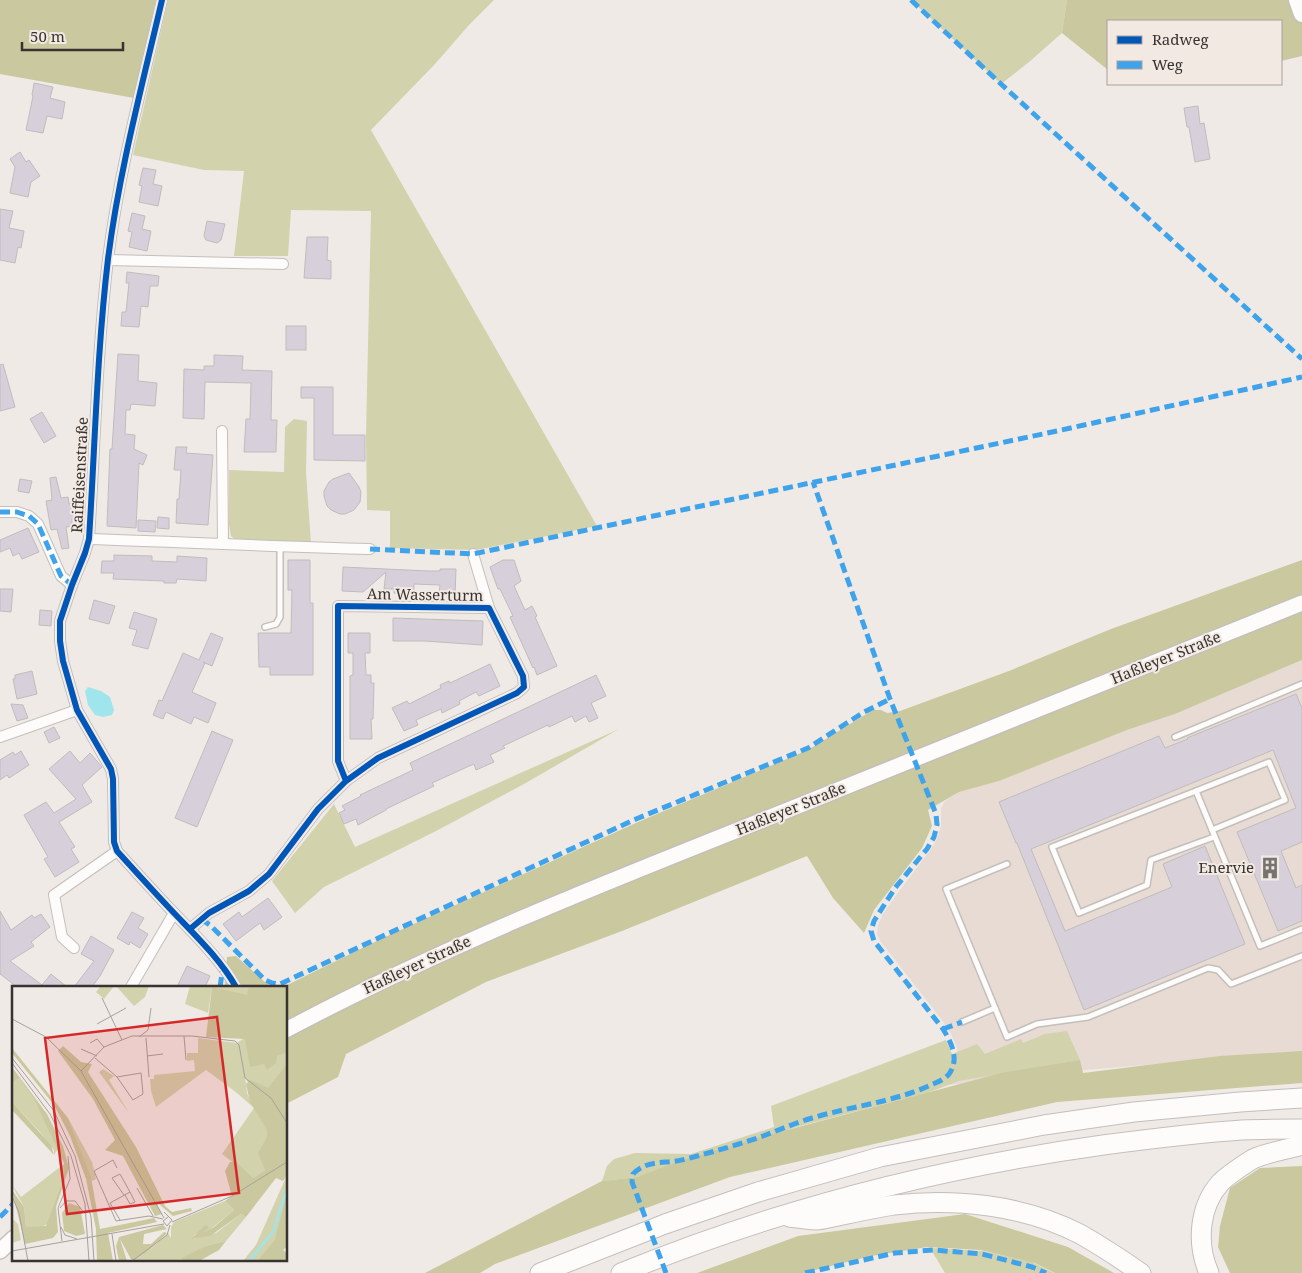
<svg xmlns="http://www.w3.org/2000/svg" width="1302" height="1273" viewBox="0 0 1302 1273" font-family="'Noto Serif',serif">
	<rect width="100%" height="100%" fill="#f0eae6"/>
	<path fill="#e7dbd3" d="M1302,660v392l-217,18 -135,15 8,-25 -1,-12 -6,-14 -9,-14 -61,-78 -4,-7 1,-10 5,-11 14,-20 34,-45 6,-10 4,-13v-18l4,-7 14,-9 40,-11 128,-51 48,-16z"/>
	<g fill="#d2d2ad">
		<path d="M168,0h326l-25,25 -34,39 -64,66 226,396 -121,24 -86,-2v-37l-23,-1 -1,-75 5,-224 -80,-1 -3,46h-54l10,-85 -40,-1 -71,-15z"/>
		<path d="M911,0h156l-5,33 -33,29 -28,22z"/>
		<path d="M294,419l13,2 -1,51 5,72 -74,-3 -6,-5 -2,-11v-55l55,2 1,-45z"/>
		<path d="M619,729l-95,55 -88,47 -112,56 -29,26 -23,-32 62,-77 21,43z"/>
		<path d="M1067,1031l13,29 -121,21 -32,12 -127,33 -120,39 -43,12 -35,4 5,-15 7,-7 21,-6 56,1 83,-27 -3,-21 175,-66 6,14 25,-10 8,10 36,-15 2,4 22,-9z"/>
		<path d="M930,1248l53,3 49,11 22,11h-109z"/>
	</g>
	<g fill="#c9c89e">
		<path d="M0,0h156l-22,98 -134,-24z"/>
		<path d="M1067,0h235v56l-21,5v-40h-173v49l-46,-37z"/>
		<path d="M1302,560v100l-127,54 -48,16 -128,51 -40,11 -31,18 4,16 -10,22 -48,62 -10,23 -31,-35 -26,-42 -185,75 -136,51 -140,72 -8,23 -52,27v-117h-3l100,-49 255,-116 170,-72 65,-40h8l6,3 13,-2 109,-40 102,-42z"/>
		<path d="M236,956l30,27 6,4h-47l2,-30z"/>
		<path d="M1302,1051v32l-245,19 -327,75 -235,87 -15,9h-55l177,-92 35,-4 46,-17 78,-23 240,-64 79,-13 3,13 137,-17z"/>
		<path d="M1302,1166v107h-72l-12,-26 2,-21 10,-38 30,-20z"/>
		<path d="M965,1214l103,33 46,26h-59l-20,-10 -54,-13 -54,-3 -56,9 -68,17h-106l101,-37z"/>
	</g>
	<path fill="#a0e5ec" d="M88,687l13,4 9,6 4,13 -2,5 -9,2 -8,-2 -7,-10 -3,-14z"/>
	<g fill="#d7d0db" stroke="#c0bcbc">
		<path d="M34,83l19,4 -3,11 15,4 -3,17 -15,-3 -4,17 -17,-3 7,-34 -1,-1z"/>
		<path d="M1198,106l2,18 4,-1 6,36 -15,3 -6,-35h-2l-3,-19z"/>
		<path d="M20,152l6,10 3,-2 11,16 -9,6 -3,15 -18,-4 5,-26 -5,-8z"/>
		<path d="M143,168l13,2 -3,14 9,2 -4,20 -19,-4 3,-16 -3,-1z"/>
		<path d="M0,209l13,2 -4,17 15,3 -3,17 -3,-1 -3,16 -15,-3z"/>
		<path d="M132,213l13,3 -3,13 9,2 -4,20 -18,-4 3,-15 -4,-1z"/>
		<path d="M207,221l18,3 -4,16 -4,3 -11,-3 -2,-4z"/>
		<path d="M307,237h21l-1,23 4,1v18l-27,-1z"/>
		<path d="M127,272l32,4 -1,10h-8l-2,21 -7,-1 -2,21 -18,-1 1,-14h4l3,-29h-3z"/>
		<rect x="286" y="326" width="20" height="24"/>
		<path d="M118,354l21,1 -1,26 19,2 -2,23 -24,-2 -1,6h-4l-1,24 10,1 -1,14 13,6 -4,10 -4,-2 -3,65 -29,-2 3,-77h2z"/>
		<path d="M214,355l29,1 -1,14 30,1 -1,49h6l-1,32h-32l2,-33h4l1,-36 -46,-1 -1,37 -21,-1 1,-49 20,1v-4h10z"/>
		<path d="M3,364l12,43 -15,4v-46z"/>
		<path d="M301,387h32v48h32v26l-51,-1v-62h-13z"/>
		<path d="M42,412l14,24 -12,7 -14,-24z"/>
		<path d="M176,447h11l-1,6 27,2 -5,70 -32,-2 1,-24h2l2,-29h-7z"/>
		<path d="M349,473l10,14 2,5 -1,10 -6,8 -9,4h-5l-9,-4 -4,-4 -3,-10v-5l5,-9 4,-3z"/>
		<path d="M56,477l5,21 7,-1 1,7 5,-1 3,15 -5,1v7l-6,1 3,21 -7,1 -5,-20 -6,1 -5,-29 6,-1 -2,-22z"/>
		<path d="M20,479l12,2 -3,12 -11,-2z"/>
		<path d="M158,517l11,1v11l-12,-1z"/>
		<path d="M138,520l18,1 -1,11 -17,-1z"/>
		<path d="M28,528l11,24 -17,7 -3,-6 -6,3 -3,-8 -10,4v-12z"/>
		<path d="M114,555l38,1v5l25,1v-6l30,2 -1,23 -29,-2 -1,4h-12v-2l-51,-2 1,-6h-13l1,-12h12z"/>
		<path d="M288,560h22v43h3v72h-43v-8h-11l-1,-34h33l1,-43h-4z"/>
		<path d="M503,560h11l7,21 -7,5 11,24 7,-4 5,10 -2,1 22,49 -20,9 -3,-8 -1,1 -23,-51 3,-1 -13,-27h-2l-8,-22z"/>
		<path d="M343,567l85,4h12v-2h16l-1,27 -16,-1 1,-10 -26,-1v10l-20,-1v-4h-10l2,-17 -23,20 -21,-1z"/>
		<path d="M0,589h13l-2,23 -11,-1z"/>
		<path d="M94,600l21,6 -6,18 -20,-5z"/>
		<path d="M40,610l12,1 -1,15 -12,-1z"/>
		<path d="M134,612l23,7 -9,30 -16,-4 5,-15 -8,-2z"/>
		<path d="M393,618l90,3 -1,24 -57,-4h-32z"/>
		<path d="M211,633l12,5 -11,28 -9,-4 2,1 -13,29 24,11 -8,20 -14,-6 -3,7 -25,-12 -3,7 -10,-4 6,-15 3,1 21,-48 16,7z"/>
		<path d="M348,633h22v20h-5l1,22h5v8h3l-1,36h-2l1,20h-22v-63l3,-1v-22h-5z"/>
		<path d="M490,664l10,22 -21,10 -3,-4 -17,9 1,3 -18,9 -1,-4 -25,11 2,5 -14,6 -12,-23 15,-7 2,3 32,-16 -1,-3 9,-4 1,2z"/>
		<path d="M32,671l5,23 -20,5 -4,-20h2v-4z"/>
		<path d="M596,675l10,21 -15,7 7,15 -9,4 -3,-6 -11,6 -3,-6 -23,11 -1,-2 -45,21 2,2 -15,7 4,7 -18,8 -2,-6 -7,3 -35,16 2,3 -48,23v1l-28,15 -2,-6 -12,5 -5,-11 6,-3 -3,-4 19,-10 -1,-1 53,-25 -3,-7z"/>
		<path d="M1296,694l6,14v134l-21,9 15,37 6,-3v36l-24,10 -41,-99 59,-24 -23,-58 -242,99 34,82 107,-44 -9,-23 42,-18 40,98 -161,66 -67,-167h-1l-17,-41 160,-66 6,12 23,-9 -1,-1z"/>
		<path d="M11,704l12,1 5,13 -11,3z"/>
		<path d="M54,727l6,11 -11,5 -5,-11z"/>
		<path d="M212,731l21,9 -36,87 -22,-9z"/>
		<path d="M21,751l8,14 -20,13 -2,-3 -7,5v-20l13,-8 2,3z"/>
		<path d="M70,751l10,12 10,-10 12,14 -20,18 10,17 -33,20 16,25 -4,2 8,13 -24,15 -11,-18 4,-2 -24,-42 22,-13 8,11 22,-14 -27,-30z"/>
		<path d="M268,898l14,19 -18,13 -4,-7 -24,18 -13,-17 16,-12 3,5z"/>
		<path d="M0,911l11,19 21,-15 2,3 7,-4 9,13 -19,15 3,4 -24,15 32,24 9,-11 16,13h-50l-17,-13z"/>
		<path d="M132,912l12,6 -6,10 10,6 -8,14 -10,-6 -1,3 -12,-7z"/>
		<path d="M91,936l23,14 -14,26 -8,11h-18l20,-26 -13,-7z"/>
		<path d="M187,966l23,10 -5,11h-28z"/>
	</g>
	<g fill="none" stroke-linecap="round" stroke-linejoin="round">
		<g stroke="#c3bfbc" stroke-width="8">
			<g id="lane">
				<path d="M265,627l11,-3 4,-7v-69"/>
				<path d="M1175,737l127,-53"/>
				<path d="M1196,791l73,-29 16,38 -73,30"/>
				<path d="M1214,837l-63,23 -4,25 -68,28 -27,-66 144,-56 64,155 42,-17"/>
				<path d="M1007,864l-61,25 61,148 30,-13 51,-7 120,-49 10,2 13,14 71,-28"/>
				<path d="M962,1022l33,-14"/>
			</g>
		</g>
		<g stroke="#c3bfbc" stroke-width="12">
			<g id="street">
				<path d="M162,0c-20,86 -43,172 -54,259 -11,93 -13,187 -19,280l-4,14 -13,32 -12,36v20l3,20 14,49 34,59 2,10 1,63 3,9c19,21 38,42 57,62 22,23 46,46 62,74"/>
				<path d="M108,260l175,4"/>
				<path d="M222,431l1,113"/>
				<path d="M0,512h17l12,4 9,8 23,52 11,9"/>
				<path d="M89,539c94,3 188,8 281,10"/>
				<path d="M473,554l16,54"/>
				<path d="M0,737l77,-27"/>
				<path d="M190,929l19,-16 40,-22 20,-17 49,-65 28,-28 32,-23 139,-65 7,-6 -1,-11 -34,-68 -151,-2v155l8,20"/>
				<path d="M74,948l-12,-11 -8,-42 63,-44"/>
				<path d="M131,987l43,-74"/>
			</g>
		</g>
		<g stroke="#c3bfbc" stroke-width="18">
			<g id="secondary">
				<path d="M286,1030c163,-87 336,-154 507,-222 170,-68 339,-137 509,-205"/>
				<path d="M0,1251l14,-13"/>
			</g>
		</g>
		<g stroke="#c3bfbc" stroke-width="19">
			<path id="primary" d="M1297,0l5,14"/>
		</g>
		<g stroke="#c3bfbc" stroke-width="21">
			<g id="highway">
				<path d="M789,1217c9,1 18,3 27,3 7,0 15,-3 22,-4 19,-4 37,-8 56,-11 62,-7 130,0 186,29 21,12 41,25 61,39"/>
				<path d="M540,1273l125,-49 93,-32 122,-35 164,-32 90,-13 106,-10 62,-4"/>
				<path d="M621,1273c154,-63 317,-105 482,-128 46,-6 92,-12 139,-15 20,-1 40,-1 60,-1"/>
				<path d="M1209,1273c-13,-30 -10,-67 12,-91 6,-6 25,-19 32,-23 12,-6 36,-10 49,-14"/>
			</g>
		</g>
		<use href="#lane" stroke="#fdfcfb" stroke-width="5"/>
		<use href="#street" stroke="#fdfcfb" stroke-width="10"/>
		<use href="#secondary" stroke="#fdfcfb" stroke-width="15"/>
		<use href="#primary" stroke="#fdfcfb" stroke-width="16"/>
		<use href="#highway" stroke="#fdfcfb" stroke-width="19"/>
		<g stroke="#3fa3eb" stroke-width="5" stroke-dasharray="10 5" stroke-linecap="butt">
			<path d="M911,0l90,84 301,275"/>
			<path d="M0,512h17l12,4 9,8 23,52 11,9"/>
			<path d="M370,549l103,5 584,-123 245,-54"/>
			<path d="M201,919l9,6 55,55 7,3 8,1 120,-56 236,-109 172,-71 56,-36 26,-13"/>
			<path d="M220,987l3,-20"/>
			<path d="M943,1029l19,-7"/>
			<path d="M0,1217l14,-14"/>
			<path d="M666,1273l-34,-91 1,-8c16,-16 33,-9 53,-15 26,-7 52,-14 77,-23 16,-6 32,-13 49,-18 40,-12 83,-16 121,-34 5,-2 12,-5 16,-10 11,-15 2,-32 -6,-45l-69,-88 -3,-10 3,-10 21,-33 32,-39 7,-12 3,-12 -1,-11 -46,-115 -77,-217"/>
			<path d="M805,1273l90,-20 39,-3 48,4 50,13 14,6"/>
		</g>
		<g stroke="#f3e9e3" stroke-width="9">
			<g id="cycleway">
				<path d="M162,0c-20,86 -43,172 -54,259 -11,93 -13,187 -19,280l-4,14 -13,32 -12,36v20l3,20 14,49 34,59 2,10 1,63 3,9c19,21 38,42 57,62 22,23 46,46 62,74"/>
				<path d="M190,929l19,-16 40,-22 20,-17 49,-65 28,-28 32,-23 139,-65 7,-6 -1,-11 -34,-68 -151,-2v155l8,20"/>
			</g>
		</g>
		<use href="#cycleway" stroke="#0057b8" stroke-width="6"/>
	</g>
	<defs>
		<g id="building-bare" transform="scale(1.725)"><path d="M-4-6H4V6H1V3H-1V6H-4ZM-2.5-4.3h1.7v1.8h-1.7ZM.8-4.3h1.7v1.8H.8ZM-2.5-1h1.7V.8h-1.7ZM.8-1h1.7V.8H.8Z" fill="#777370" stroke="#f3e9e3" stroke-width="2.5" paint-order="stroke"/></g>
	</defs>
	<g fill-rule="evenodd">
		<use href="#building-bare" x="1270" y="868"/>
	</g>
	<g text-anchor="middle" stroke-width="4" stroke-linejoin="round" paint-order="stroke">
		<g font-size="15" fill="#363330" stroke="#f3e9e3">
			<text transform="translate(80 475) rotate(-87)" y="5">Raiffeisenstraße</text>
			<text transform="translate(425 595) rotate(1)" y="5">Am Wasserturm</text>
			<text transform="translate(1166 658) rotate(-22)" y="5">Haßleyer Straße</text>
			<text transform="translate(791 809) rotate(-22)" y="5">Haßleyer Straße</text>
			<text transform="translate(417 965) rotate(-25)" y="5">Haßleyer Straße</text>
		</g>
		<g font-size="15" fill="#363330" stroke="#f3e9e3" text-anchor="end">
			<text x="1254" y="873">Enervie</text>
		</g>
	</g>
	<g transform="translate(12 986)">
		<rect width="275" height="275" fill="#f0eae6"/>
		<path d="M89,0h13l-10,13 -8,-7zM104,0h33l-4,11 -11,9zM178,0h97v173l-23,7 1,4 -12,8 -31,-24 32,-46 -17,-15 -31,-23 -50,37 -5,-16 -1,-12h4v-4l41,-4 -1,-11 -7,1v-8h11v-15l39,5 10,-7 -35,-49 -4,26 -23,-9zM233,91l14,25 -5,7 -7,-16zM91,83l11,7 -5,4 20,33 -30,-41zM7,92l15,21 25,48 -5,8v-5l-14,-18 -28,-30v-19zM56,132l24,44 4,17 -4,2zM52,178v14l-15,45 -7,4h-16l-2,-20 -12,-22 9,12zM275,189l-4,77 4,9 -18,-13 -12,13h-14l13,-16zM213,215l9,9 -26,21 -6,3 3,-5 -11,6 -1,4 23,-6 25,-19 5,3 -20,24 -21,5 -22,12v3h-51l14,-8 22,-20 3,5v-11l3,-5zM0,232l6,6 3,16 -9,3z" fill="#d2d2ad" fill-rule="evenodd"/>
		<path d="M237,0h38v66l-10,4 -1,7 -9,7 -3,-6 -14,3 -5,-28 -39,-2 6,-50 35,8zM51,60l18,16 11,2 -4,8 48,75 29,59 7,6 19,-4 1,3 -19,5 -14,-12 -2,1 5,9 -7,2 -32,-60 -18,-6 10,-10 -22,-41 -35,-48zM0,62l56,70 23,59 9,52 54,-11 3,4 -49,11 5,28h-16l-1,-32 -10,-50 -16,-43 -16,-31 -42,-52zM275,78v111l-4,6 -7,-3 -30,39 -5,-3 -31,22 -19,3 14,-14 4,2 -6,6 11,-6 20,-17 -9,-9 7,-5 -7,-25 5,-9h6l17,16 12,-8 -7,-17 9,-16v-7l-17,-28 -4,-18 4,-4 18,8zM0,81l35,47 16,32 6,22 -13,39 2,25 -5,6 -28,6 -13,-54 12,17 2,20 20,-1 18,-48v-15l-30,-64 -15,-21 -7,5zM0,116l39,43 3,10 -42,-45zM275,206v55l-4,3 4,3v8h-30l18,-21zM57,217l11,4 5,27 -9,2 -12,-5 -2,-18zM151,239l4,4 -23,5 -1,10h8l13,-12 3,1 -21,20 -14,8 -12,-22 7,22h-8l-3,-15 3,-9zM214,255l-7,9 -20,11h-16l-1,-3 23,-12z" fill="#c9c89e"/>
		<path fill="none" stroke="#a0e5ec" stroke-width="2.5" d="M237,275l24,-29 14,-43"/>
		<path fill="none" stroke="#a6a19d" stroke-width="1" d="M90,12l20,42M0,33l34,18 35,34 83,147M85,38l29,-16M172,50l2,24M127,51l9,-7 3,-22M134,52l3,39M78,57l7,-4 7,8M69,63l16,7M135,70l16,-2M0,72l42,53 21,45 16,61 3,44M83,72l22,19 16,23 10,-6 -2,-21 -24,4M0,77l38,51 21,42 14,48 4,57M69,85l23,-24 28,-11h60l43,5 4,4 6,33 26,20 16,25M105,182l-4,-8 -19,11 22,50 33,-5 14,3M125,202l16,28M113,209l5,9 5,-2 -5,-10M0,210l7,17 9,48M48,222l6,-7h9l9,12M152,226l8,8 -5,6 -4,-5 5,-4M108,234l-10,-17 20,-11 -10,-18 -8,4 12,17M160,236l60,-26 55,-34M49,241l4,8 12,4M100,248l4,27M50,255l-4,-33 12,-29 -2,-23M0,265l152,-27M120,275l35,-26 3,-10"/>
		<path fill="#d62828" fill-opacity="0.15" stroke="#d62828" stroke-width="2.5" d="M205,31l22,176 -172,21 -22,-176z"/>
		<rect width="275" height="275" fill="none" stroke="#363330" stroke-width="2.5"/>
	</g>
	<rect x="1107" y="20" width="175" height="65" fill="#f3e9e3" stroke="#a7a09b"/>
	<rect x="1117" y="36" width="25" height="8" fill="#0057b8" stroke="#a7a09b"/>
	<text x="1152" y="45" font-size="15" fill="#363330">Radweg</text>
	<rect x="1117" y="61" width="25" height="8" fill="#3fa3eb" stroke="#a7a09b"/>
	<text x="1152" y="70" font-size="15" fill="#363330">Weg</text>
	<path d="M22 42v8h101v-8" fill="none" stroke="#363330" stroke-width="2.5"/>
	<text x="30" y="42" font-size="15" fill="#363330" stroke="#f3e9e3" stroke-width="4" paint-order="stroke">50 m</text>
</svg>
